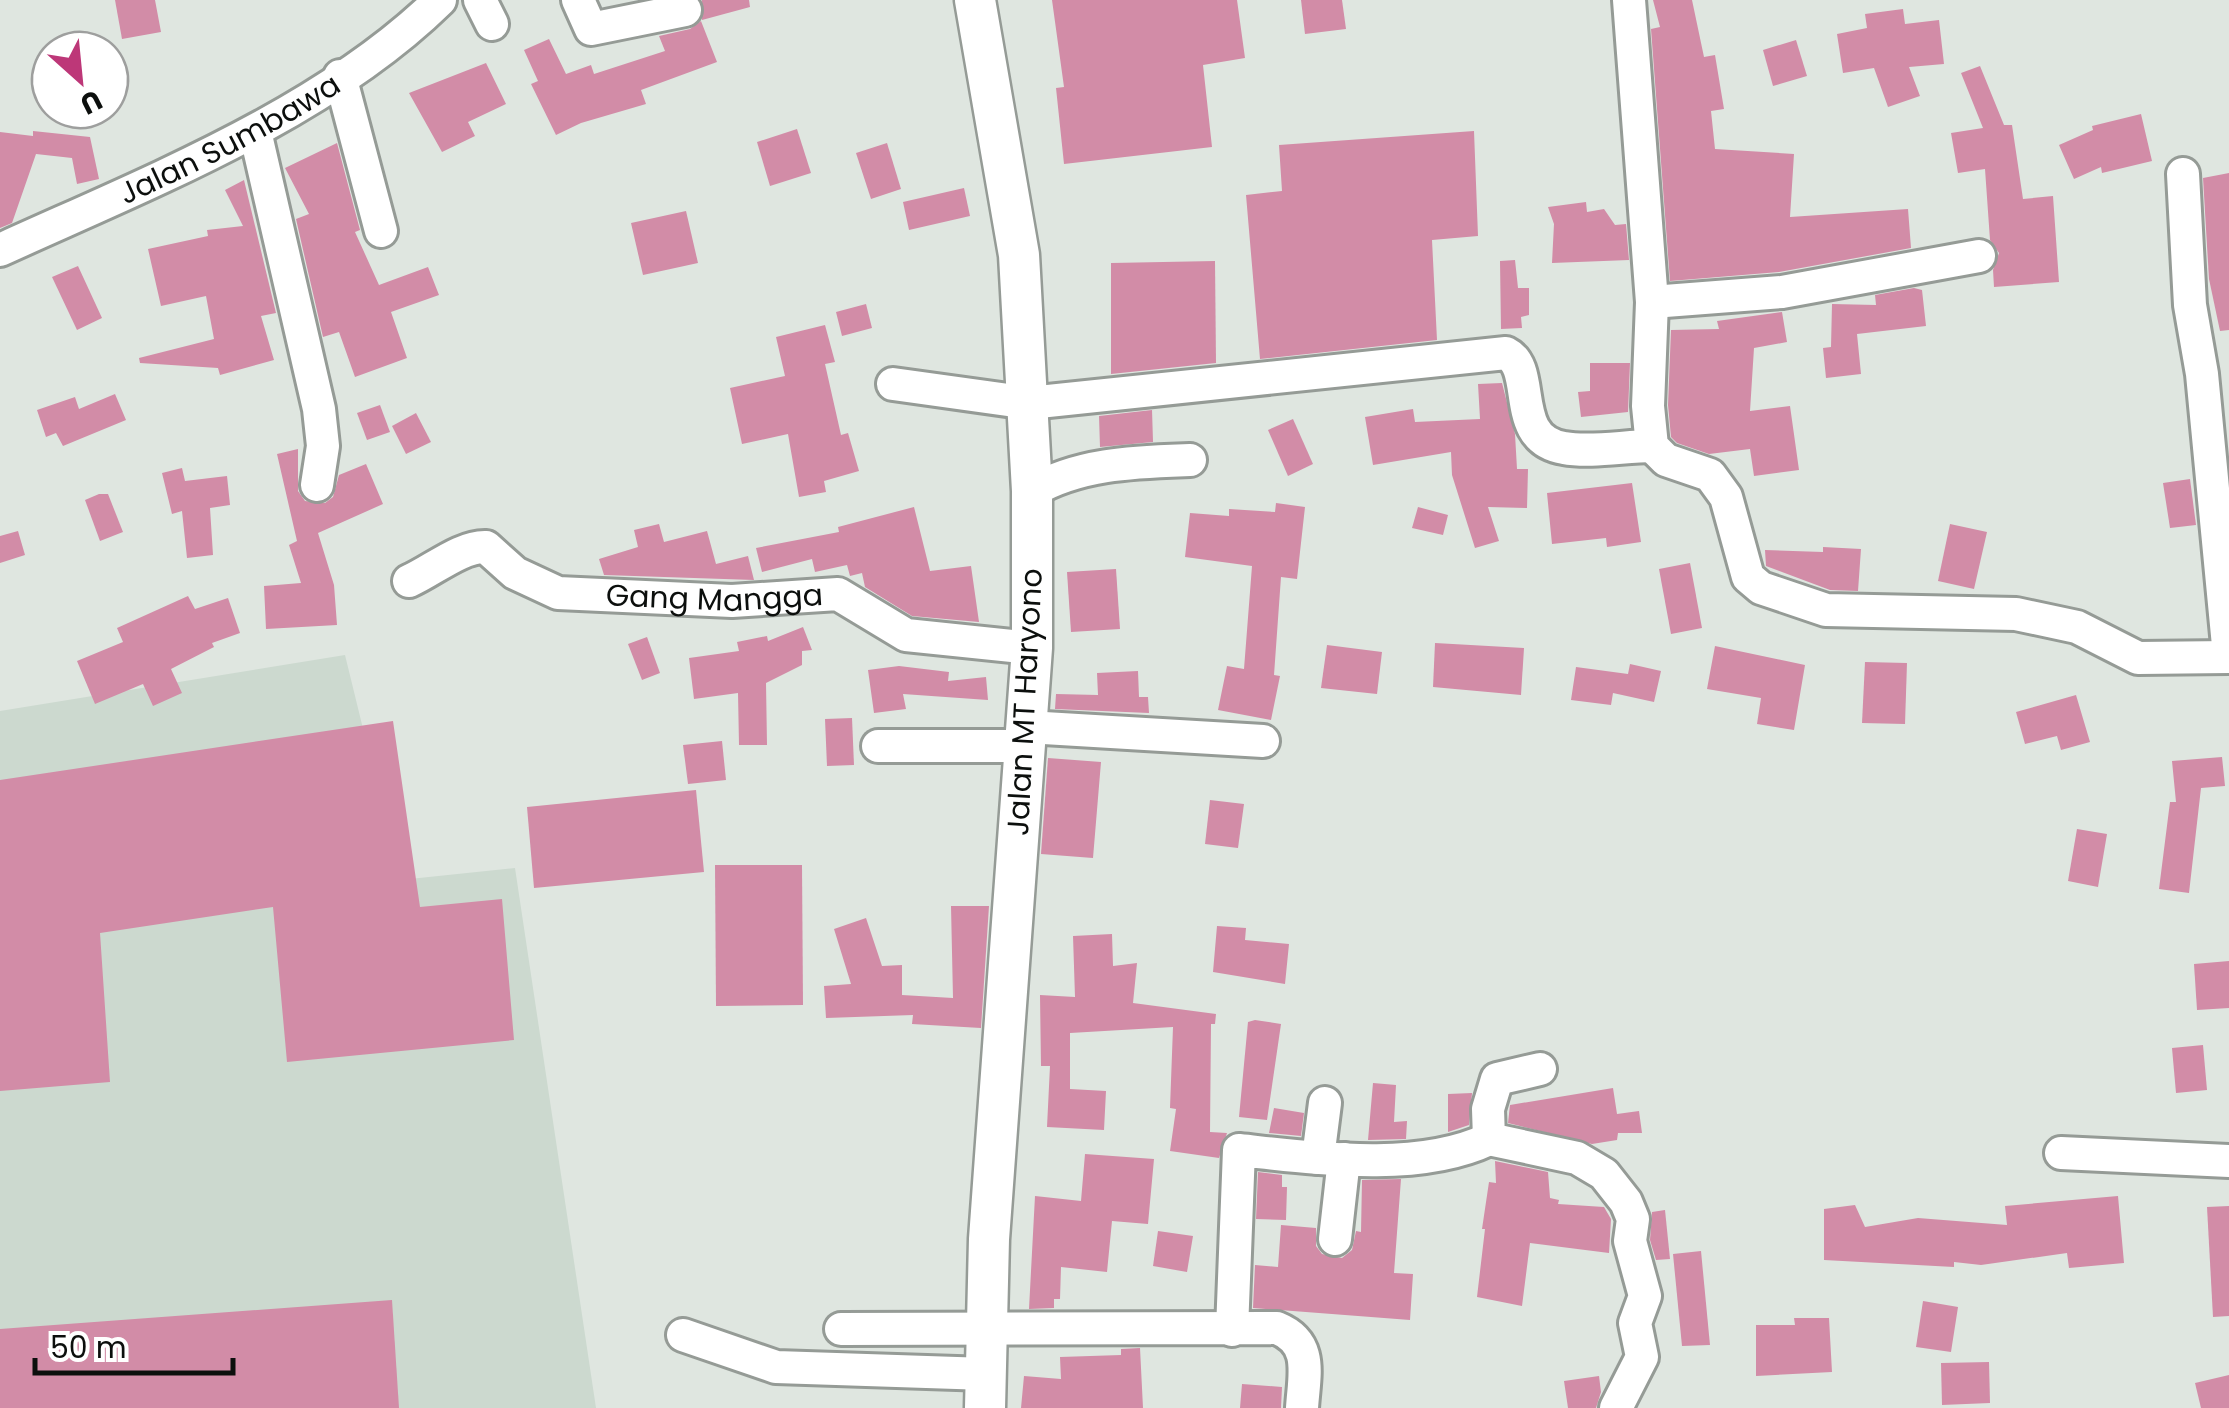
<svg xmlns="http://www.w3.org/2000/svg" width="2229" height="1408" viewBox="0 0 2229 1408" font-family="Poppins,sans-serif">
	<rect width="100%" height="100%" fill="#dfe6e0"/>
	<path fill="#ccd9cf" d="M345,655l55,225 115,-12 81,540h-596v-697z"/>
	<g fill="#d28ca7">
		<path d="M115,0h40l6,32 -39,7z"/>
		<path d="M702,0h47l1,7 -48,13z"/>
		<path d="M1052,0h185l8,58 -42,7 9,82 -148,17 -8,-76 8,-1z"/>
		<path d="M1301,0h41l4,29 -41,5z"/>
		<path d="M1653,0h39l12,57 11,-2 9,54 -13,2 4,38 79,5 -4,63 118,-8 3,39 -132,24 -109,9 -19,-252 9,-2z"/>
		<path d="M1903,9l2,15 34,-4 5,44 -35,3 11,29 -32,11 -14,-39 -31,5 -6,-39 30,-6 -2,-14z"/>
		<path d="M701,21l16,41 -76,28 5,14 -65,19 -25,12 -25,-51 7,-3 -14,-31 25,-11 17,35 25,-9 3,9 71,-23 -6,-15 31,-7z"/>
		<path d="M1796,40l11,36 -34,10 -10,-36z"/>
		<path d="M486,63l20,41 -38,18 7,14 -33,16 -33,-59z"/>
		<path d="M1980,66l24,59h8l11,74 30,-3 6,86 -65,5 -1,-17 6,-17 -9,-13 -5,-71 -27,4 -7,-40 32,-5 -22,-55z"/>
		<path d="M2141,114l11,47 -50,12 -1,-6 -27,12 -15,-34 34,-15 -1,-4z"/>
		<path d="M797,129l14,44 -41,13 -13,-44z"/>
		<path d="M33,131l57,6 9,42 -22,5 -5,-26 -36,-4 -24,69 -12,5v-96l33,4z"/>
		<path d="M1474,131l4,105 -46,4 5,100 -177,19 -14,-164 36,-4 -3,-46z"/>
		<path d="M337,143l23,87 -5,2 24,53 49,-18 11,28 -48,17 16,46 -52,19 -16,-45 -16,5 -27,-118 13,-5 -24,-46z"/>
		<path d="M887,143l14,46 -30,10 -15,-46z"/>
		<path d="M2229,173v157l-9,1 -11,-52 -6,-101z"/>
		<path d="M244,180l32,133 -15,3 13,44 -54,15 -2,-7 -78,-5 -1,-5 75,-19 -8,-43 -45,10 -13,-57 60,-13 -1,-6 36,-4 -18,-36z"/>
		<path d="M964,188l6,28 -61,14 -6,-28z"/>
		<path d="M1586,202l1,10 17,-3 11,16 11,-1 3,36 -77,3 2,-39 -6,-17z"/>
		<path d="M686,211l12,52 -55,12 -12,-52z"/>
		<path d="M1515,260l3,28h11v27l-8,2 1,11 -21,1 -1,-68z"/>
		<path d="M1215,261l1,102 -105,11v-111z"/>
		<path d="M78,266l24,52 -25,12 -25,-53z"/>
		<path d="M1914,288l8,2 4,36 -69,8 4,40 -35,4 -3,-30 8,-1 1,-43 44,1 -1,-10z"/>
		<path d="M866,304l6,24 -30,8 -6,-24z"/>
		<path d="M1782,312l5,30 -33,6 -4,63 40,-5 9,64 -45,6 -4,-27 -41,5 -32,-11 -6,-6 -3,-32 3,-75 48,-1 -2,-8z"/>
		<path d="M825,325l10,37 -10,2 16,71 7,-2 11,38 -35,10 2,11 -27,5 -11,-63 -46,10 -12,-56 55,-12 -9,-39z"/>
		<path d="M1590,363h40l-2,49 -47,5 -3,-25 12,-1z"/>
		<path d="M1502,383l13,51 2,35h11l-1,39 -39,-1 11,34 -24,7 -23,-73 -1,-23 -78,13 -8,-48 48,-8 2,13 65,-3 -2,-35z"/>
		<path d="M115,394l11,26 -63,26 -7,-13 -10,4 -9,-27 38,-13 4,12z"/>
		<path d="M380,405l10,27 -23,8 -10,-27z"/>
		<path d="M1152,410l1,32 -53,5 -1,-31z"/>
		<path d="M416,413l15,29 -25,12 -14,-28z"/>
		<path d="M1293,419l20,45 -25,12 -20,-46z"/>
		<path d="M298,449v42l7,10 20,2 8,-6 6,-22 27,-11 17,40 -65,29 16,52 3,40 -71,4 -2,-43 37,-3 -12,-38 8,-4 -20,-87z"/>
		<path d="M182,468l3,13 42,-5 3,29 -20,3 3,47 -26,3 -5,-47 -10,3 -10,-41z"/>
		<path d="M2190,479l6,46 -26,3 -7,-45z"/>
		<path d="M1632,483l9,59 -34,5 -1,-9 -54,6 -5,-51z"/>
		<path d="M99,494h9l15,38 -23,9 -15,-41z"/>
		<path d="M1276,503l29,4 -8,72 -16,-2 -7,98 6,1 -9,44 -53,-10 9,-44 17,3 8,-103 -67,-9 5,-44 39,3v-7l46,3z"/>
		<path d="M914,507l16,64 41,-5 8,56 -67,-6 -47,-29 -3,-14 -12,3 -3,-11 -32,7 -3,-13 -50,13 -6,-24 83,-16 -1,-5z"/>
		<path d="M1418,507l30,8 -5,20 -31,-7z"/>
		<path d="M659,524l5,18 43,-11 9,33 32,-8 6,24 -150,-5 -5,-16 39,-12 -4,-17z"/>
		<path d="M1950,524l37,8 -13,57 -36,-8z"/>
		<path d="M18,531l7,24 -25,8v-27z"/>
		<path d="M1823,547l38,2 -3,42 -28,-1 -64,-24 -1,-16 58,2z"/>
		<path d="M1690,563l12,65 -31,6 -12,-65z"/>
		<path d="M1116,569l4,60 -49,3 -4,-60z"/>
		<path d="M188,596l7,13 33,-11 12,35 -28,10 2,4 -43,22 11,24 -29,13 -10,-22 -48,20 -18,-43 46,-19 -6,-14z"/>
		<path d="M803,627l9,23 -10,1v14l-36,18 1,62h-28l-1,-52 -44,6 -5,-41 50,-7 -2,-9 30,-6 1,5z"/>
		<path d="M647,637l13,36 -18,7 -14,-36z"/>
		<path d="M1435,643l89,5 -3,47 -88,-8z"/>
		<path d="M1327,645l55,7 -5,42 -56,-6z"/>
		<path d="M1715,646l90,19 -11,65 -37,-6 4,-26 -54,-9z"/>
		<path d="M1865,662l42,1 -2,61 -43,-1z"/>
		<path d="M1630,664l31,7 -7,31 -41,-9 -2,12 -40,-5 5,-33 52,7z"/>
		<path d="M899,666l50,6 -1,9 38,-4 2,23 -85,-6 3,15 -32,4 -6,-43z"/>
		<path d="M1138,671l1,26h9l1,16 -94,-4 1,-15 42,1 -1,-22z"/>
		<path d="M2076,695l14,47 -29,8 -4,-14 -32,8 -9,-32z"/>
		<path d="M852,718l2,47 -27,1 -2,-47z"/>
		<path d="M393,721l27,186 82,-8 12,141 -227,22 -14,-155 -173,26 10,149 -110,9v-311z"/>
		<path d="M722,741l4,39 -38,4 -5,-39z"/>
		<path d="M2222,757l3,29 -24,2 -12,105 -30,-4 11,-87h6l-4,-41z"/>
		<path d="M1048,758l53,4 -8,96 -52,-4z"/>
		<path d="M696,790l8,82 -170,16 -7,-81z"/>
		<path d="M1210,800l34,4 -6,44 -33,-4z"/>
		<path d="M2077,829l30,5 -9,53 -30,-6z"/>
		<path d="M715,865h87l1,140 -87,1z"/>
		<path d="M951,906h38l-8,122 -69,-4 1,-9 -87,3 -2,-32 27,-2 -17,-55 32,-11 16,48 20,-1v30l51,3z"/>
		<path d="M1217,926l29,2 -1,12 44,4 -4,40 -72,-12z"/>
		<path d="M1112,934l1,32 24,-3 -4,40 83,11 -1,10h-4l-1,108 17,1 -8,25 -49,-7 6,-42 -6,-1 3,-81 -103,6v56l36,2 -2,39 -57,-3 3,-61h-9l-1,-71 35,2 -2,-61z"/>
		<path d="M2229,961v47l-32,2 -3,-46z"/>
		<path d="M1255,1020l26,4 -14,96 -28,-3 9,-95z"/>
		<path d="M2203,1045l4,45 -31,3 -4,-45z"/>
		<path d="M1373,1083l23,2 -2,37 13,-1 -1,18 -38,1z"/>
		<path d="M1613,1088l4,26 22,-3 3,22h-24l-1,7 -25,4 -84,-21 2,-18z"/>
		<path d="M1472,1093l-3,32 -21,7v-38z"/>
		<path d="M1274,1108l30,5 -3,23 -32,-3z"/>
		<path d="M1085,1154l69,5 -6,65 -36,-3 -5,51 -46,-5 -1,32h-6v9l-25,1 6,-113 46,5z"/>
		<path d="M1495,1161l53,11 2,26 9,2 -1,4 46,3 7,12 -2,34 -79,-10 -8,63 -45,-9 8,-68h-3l7,-47 7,1z"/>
		<path d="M1258,1172l24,3v12h5l-1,33 -30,-1z"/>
		<path d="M1401,1179l-7,94 19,1 -3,46 -157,-12 2,-43 23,2 3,-42 35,3v18l6,8 20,4 10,-8 4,-19 5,1 1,-52z"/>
		<path d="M2118,1196l6,67 -55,5 -2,-15 -86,12 -27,-3v5l-130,-7v-51l31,-4 10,22 53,-9 89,7 -2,-19z"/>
		<path d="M2229,1206v110l-16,1 -6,-110z"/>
		<path d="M1665,1210l5,49 -14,1 -6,-20 2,-28z"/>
		<path d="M1158,1231l35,5 -6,36 -34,-6z"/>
		<path d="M1701,1251l9,94 -28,1 -9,-92z"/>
		<path d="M392,1300l7,108h-399v-79z"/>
		<path d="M1923,1301l35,6 -7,45 -35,-5z"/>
		<path d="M1794,1318h35l3,54 -76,4v-51h39z"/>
		<path d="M1140,1348l3,60h-122l3,-32 37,3 -1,-22 61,-2v-6z"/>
		<path d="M1989,1362l1,41 -48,2 -1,-42z"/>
		<path d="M2229,1375v33h-28l-6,-25z"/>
		<path d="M1599,1376l2,16 -5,16h-28l-4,-27z"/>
		<path d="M1242,1384l40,3 -1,21h-41z"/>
	</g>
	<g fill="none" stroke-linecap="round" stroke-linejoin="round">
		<g stroke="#959b96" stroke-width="38">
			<g id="minor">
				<path d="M480,0l12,24"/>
				<path d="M578,0l13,29 94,-19"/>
				<path d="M1629,0l23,302 -4,104 4,40 14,14 44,15 16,22 22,80 13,11 65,22 190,4 61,13 61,31 91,-1"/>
				<path d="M340,76l41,155"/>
				<path d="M255,131l64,278 4,37 -6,39"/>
				<path d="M2183,174l7,131 12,69 27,282"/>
				<path id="s1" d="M0,250c147,-67 324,-136 440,-250"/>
				<path d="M1652,302l130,-10 197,-36"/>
				<path d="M893,384l136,19 477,-50c32,16 2,86 58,95 27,5 61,-2 88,-2"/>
				<path d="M1032,491c48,-28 103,-29 158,-31"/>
				<path id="s2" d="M409,581c23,-10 52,-35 77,-34l29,26 43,20 174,8 106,-7 68,41 126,13"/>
				<path d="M1027,727l236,14"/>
				<path d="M878,746h148"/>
				<path d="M1540,1069l-43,10 -9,30 1,30 88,19 27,16 22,28 7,17 -3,22 15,55 -10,27 7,34 -26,51"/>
				<path d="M2061,1153l168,8"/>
				<path d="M1318,1158l7,-55"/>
				<path d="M1335,1239l9,-80"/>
				<path d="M841,1329l436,-1c37,15 27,47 25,80"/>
				<path d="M1232,1330l7,-180c76,8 179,23 250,-11"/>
				<path d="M683,1335l93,32 211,7"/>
			</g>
		</g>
		<g stroke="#959b96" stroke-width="45">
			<path id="major" d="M975,0l44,255 13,236v157l-43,591 -4,169"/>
		</g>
		<use href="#minor" stroke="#fff" stroke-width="32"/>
		<use href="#major" stroke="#fff" stroke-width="40"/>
	</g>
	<g text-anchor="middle" stroke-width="8" stroke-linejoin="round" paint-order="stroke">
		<g font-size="30" fill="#0c0f0d" stroke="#fff">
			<text dy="10" stroke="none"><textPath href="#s1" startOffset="255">Jalan Sumbawa</textPath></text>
			<text dy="10" stroke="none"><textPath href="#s2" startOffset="328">Gang Mangga</textPath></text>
			<text transform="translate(1025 702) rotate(-87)" y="10">Jalan MT Haryono</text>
		</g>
	</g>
	<g transform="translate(80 80) rotate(153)"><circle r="48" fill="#ffffff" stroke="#9e9f9e" stroke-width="2.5"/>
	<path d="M0-8L18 38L0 25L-18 38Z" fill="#bd3778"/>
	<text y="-15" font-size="28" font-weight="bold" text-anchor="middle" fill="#0c0f0d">U</text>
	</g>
	<path d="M35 1358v15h198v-15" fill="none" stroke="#0c0f0d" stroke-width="5"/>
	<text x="50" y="1358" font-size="30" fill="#0c0f0d" stroke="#ffffff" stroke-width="8" paint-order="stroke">50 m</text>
</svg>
